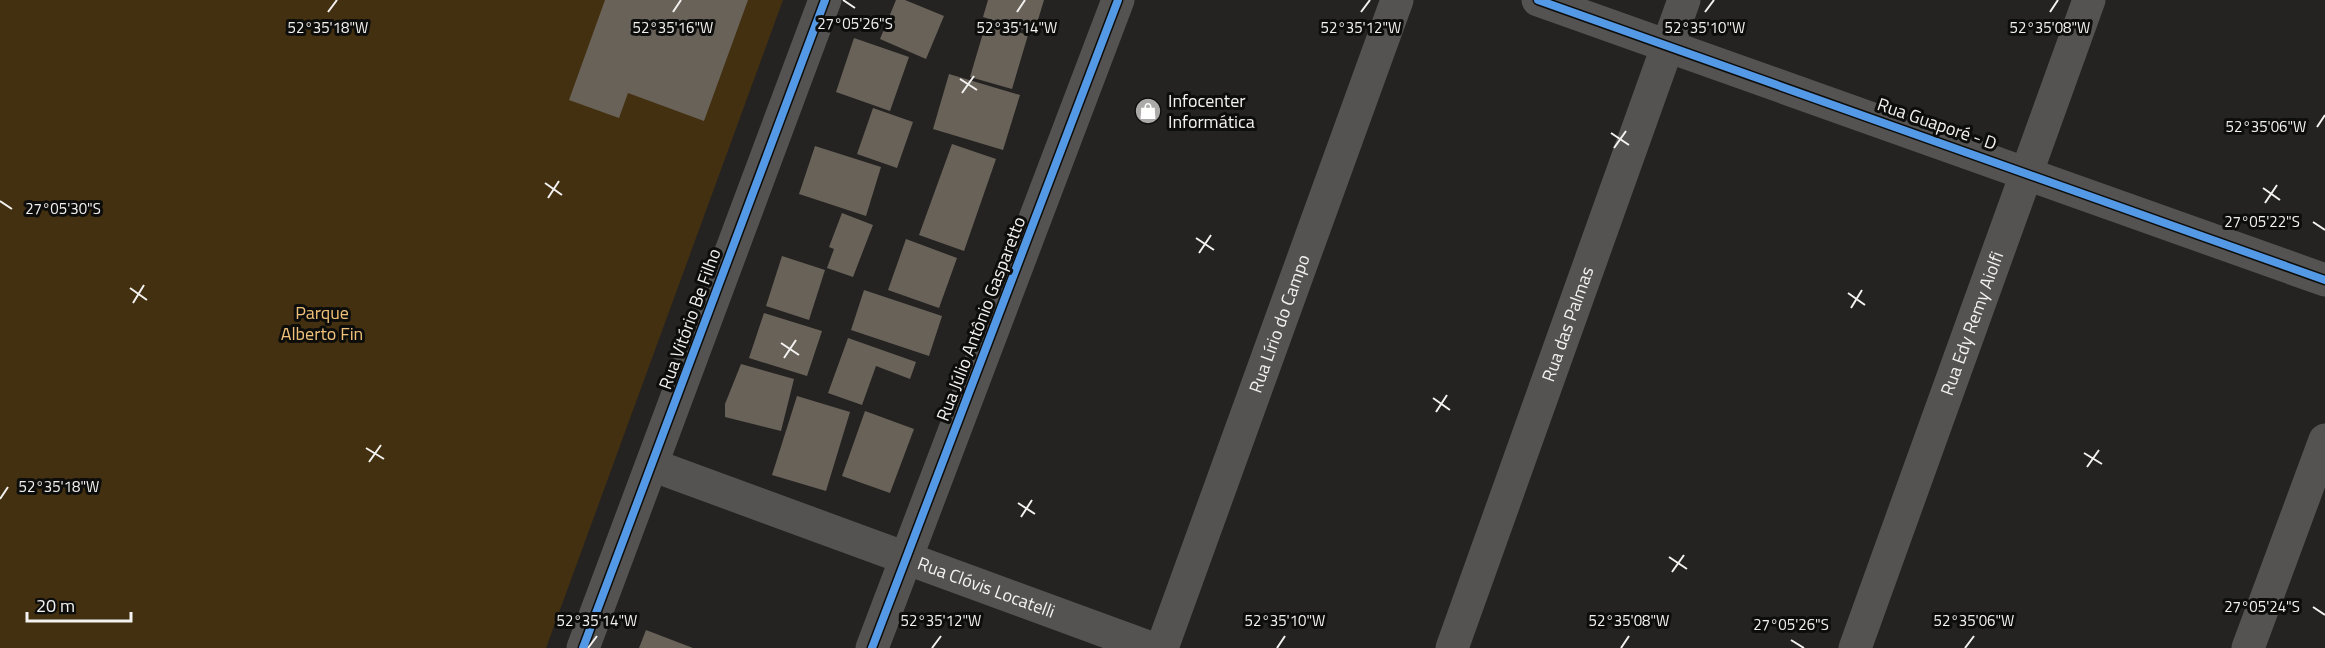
<svg xmlns="http://www.w3.org/2000/svg" width="2325" height="648" viewBox="0 0 2325 648" font-family="'Titillium Web',sans-serif">
	<rect width="100%" height="100%" fill="#242322"/>
	<path fill="#433010" d="M0,0h783l-237,648h-546z"/>
	<g fill="#696258">
		<path d="M605,0h143l-44,121 -76,-28 -9,25 -50,-18z"/>
		<path d="M896,0h9l39,16 -18,43 -46,-20z"/>
		<path d="M988,0h56l-10,33 -51,-16z"/>
		<path d="M986,23l42,12 -16,54 -42,-12z"/>
		<path d="M854,38l55,19 -19,54 -54,-19z"/>
		<path d="M949,74l71,21 -17,55 -70,-21z"/>
		<path d="M873,108l40,14 -16,46 -40,-14z"/>
		<path d="M952,144l44,15 -32,92 -45,-16z"/>
		<path d="M815,146l66,21 -15,49 -67,-22z"/>
		<path d="M842,213l31,12 -20,52 -26,-9 7,-19 -5,-2z"/>
		<path d="M906,239l51,19 -18,50 -51,-18z"/>
		<path d="M782,256l43,14 -16,50 -43,-14z"/>
		<path d="M864,290l78,26 -13,40 -78,-26z"/>
		<path d="M764,313l58,18 -15,45 -58,-18z"/>
		<path d="M848,338l68,24 -6,17 -34,-13 -14,39 -34,-12z"/>
		<path d="M741,364l53,15 -13,52 -56,-14v-13z"/>
		<path d="M797,396l53,16 -24,79 -54,-16z"/>
		<path d="M865,411l49,18 -24,64 -48,-17z"/>
		<path d="M646,630l47,18h-54z"/>
	</g>
	<g fill="none" stroke-linecap="round" stroke-linejoin="round">
		<g stroke="#545352" stroke-width="33">
			<path d="M1538,0l787,280"/>
			<path id="s1" d="M652,465l499,183"/>
			<path d="M583,648l242,-648"/>
			<path d="M872,648l246,-648"/>
			<path id="s2" d="M1162,648l235,-648"/>
			<path id="s3" d="M1452,648l232,-648"/>
			<path id="s4" d="M1855,648l234,-648"/>
			<path d="M2248,648l77,-208"/>
		</g>
		<g stroke="#0d0d0c" stroke-width="11">
			<g id="cycleway">
				<path d="M1538,0l787,280"/>
				<path d="M583,648l242,-648"/>
				<path d="M872,648l246,-648"/>
			</g>
		</g>
		<use href="#cycleway" stroke="#5399e6" stroke-width="8"/>
	</g>
	<path fill="none" stroke="#f3f2f0" stroke-width="2" d="M843,0l12,8M328,12l9,-12M673,12l8,-12M1017,12l8,-12M1361,12l9,-12M1705,12l9,-12M2050,12l8,-12M960,79l17,11M962,93l12,-17M2317,127l8,-12M1611,133l18,12M1614,148l12,-17M545,183l17,12M2263,188l17,12M548,198l11,-17M0,201l12,8M2265,203l12,-18M2313,222l12,8M1196,238l18,12M1199,253l12,-18M130,288l17,12M1848,293l17,12M133,303l11,-18M1851,308l11,-18M781,343l18,12M784,358l12,-18M1433,398l17,12M1436,412l11,-17M366,448l18,11M2084,453l18,11M369,462l12,-17M2087,467l12,-17M0,499l8,-12M1018,503l17,11M1021,517l11,-17M1669,557l18,12M1672,572l12,-17M2313,607l12,8M1791,640l13,8M588,648l9,-12M932,648l9,-12M1277,648l8,-12M1621,648l8,-12M1965,648l9,-12"/>
	<defs>
		<g id="shop-disc" transform="scale(1.35)"><circle r="9.5" fill="#abaaa8" stroke="#0d0d0c"/><path d="M-5-2.5h2.3a2.7 3.5 0 0 1 5.4 0H5L5.5 6h-11ZM-1.5-2.5h3a1.5 2.3 0 0 0-3 0Z" fill="#fff"/></g>
	</defs>
	<g fill-rule="evenodd">
		<use href="#shop-disc" x="1148" y="111"/>
	</g>
	<g text-anchor="middle" stroke-width="6" stroke-linejoin="round" paint-order="stroke">
		<g font-size="18" fill="#f3f2f0" stroke="#0d0d0c" text-anchor="start">
			<text x="1168" y="107">Infocenter<tspan x="1168" dy="21">Informática</tspan></text>
		</g>
		<g font-size="18" fill="#f3f2f0" stroke="#0d0d0c">
			<text transform="translate(1937 124) rotate(19)" y="6">Rua Guaporé - D</text>
			<text transform="translate(690 319) rotate(-70)" y="6">Rua Vitório Be Filho</text>
			<text transform="translate(981 319) rotate(-69)" y="6">Rua Júlio Antônio Gasparetto</text>
			<text dy="6" stroke="none"><textPath href="#s2" startOffset="345">Rua Lírio do Campo</textPath></text>
			<text dy="6" stroke="none"><textPath href="#s3" startOffset="344">Rua das Palmas</textPath></text>
			<text dy="6" stroke="none"><textPath href="#s4" startOffset="345">Rua Edy Remy Aiolfi</textPath></text>
			<text dy="6" stroke="none"><textPath href="#s1" startOffset="356">Rua Clóvis Locatelli</textPath></text>
		</g>
		<g font-size="18" fill="#f0c179" stroke="#0d0d0c">
			<text x="322" y="319">Parque<tspan x="322" dy="21">Alberto Fin</tspan></text>
		</g>
	</g>
	<g font-size="15" text-anchor="middle" fill="#f3f2f0" stroke="#0d0d0c" stroke-width="6" stroke-linejoin="round" paint-order="stroke">
		<text x="855" y="29">27°05'26"S</text>
		<text x="328" y="33">52°35'18"W</text>
		<text x="1017" y="33">52°35'14"W</text>
		<text x="673" y="33">52°35'16"W</text>
		<text x="1361" y="33">52°35'12"W</text>
		<text x="1705" y="33">52°35'10"W</text>
		<text x="2050" y="33">52°35'08"W</text>
		<text x="2266" y="132">52°35'06"W</text>
		<text x="63" y="214">27°05'30"S</text>
		<text x="2262" y="227">27°05'22"S</text>
		<text x="59" y="492">52°35'18"W</text>
		<text x="2262" y="612">27°05'24"S</text>
		<text x="597" y="626">52°35'14"W</text>
		<text x="941" y="626">52°35'12"W</text>
		<text x="1285" y="626">52°35'10"W</text>
		<text x="1629" y="626">52°35'08"W</text>
		<text x="1974" y="626">52°35'06"W</text>
		<text x="1791" y="630">27°05'26"S</text>
	</g>
	<path d="M27 612v9h104v-9" fill="none" stroke="#f3f2f0" stroke-width="3"/>
	<text x="36" y="612" font-size="18" fill="#f3f2f0" stroke="#0d0d0c" stroke-width="4.5" paint-order="stroke">20 m</text>
</svg>
